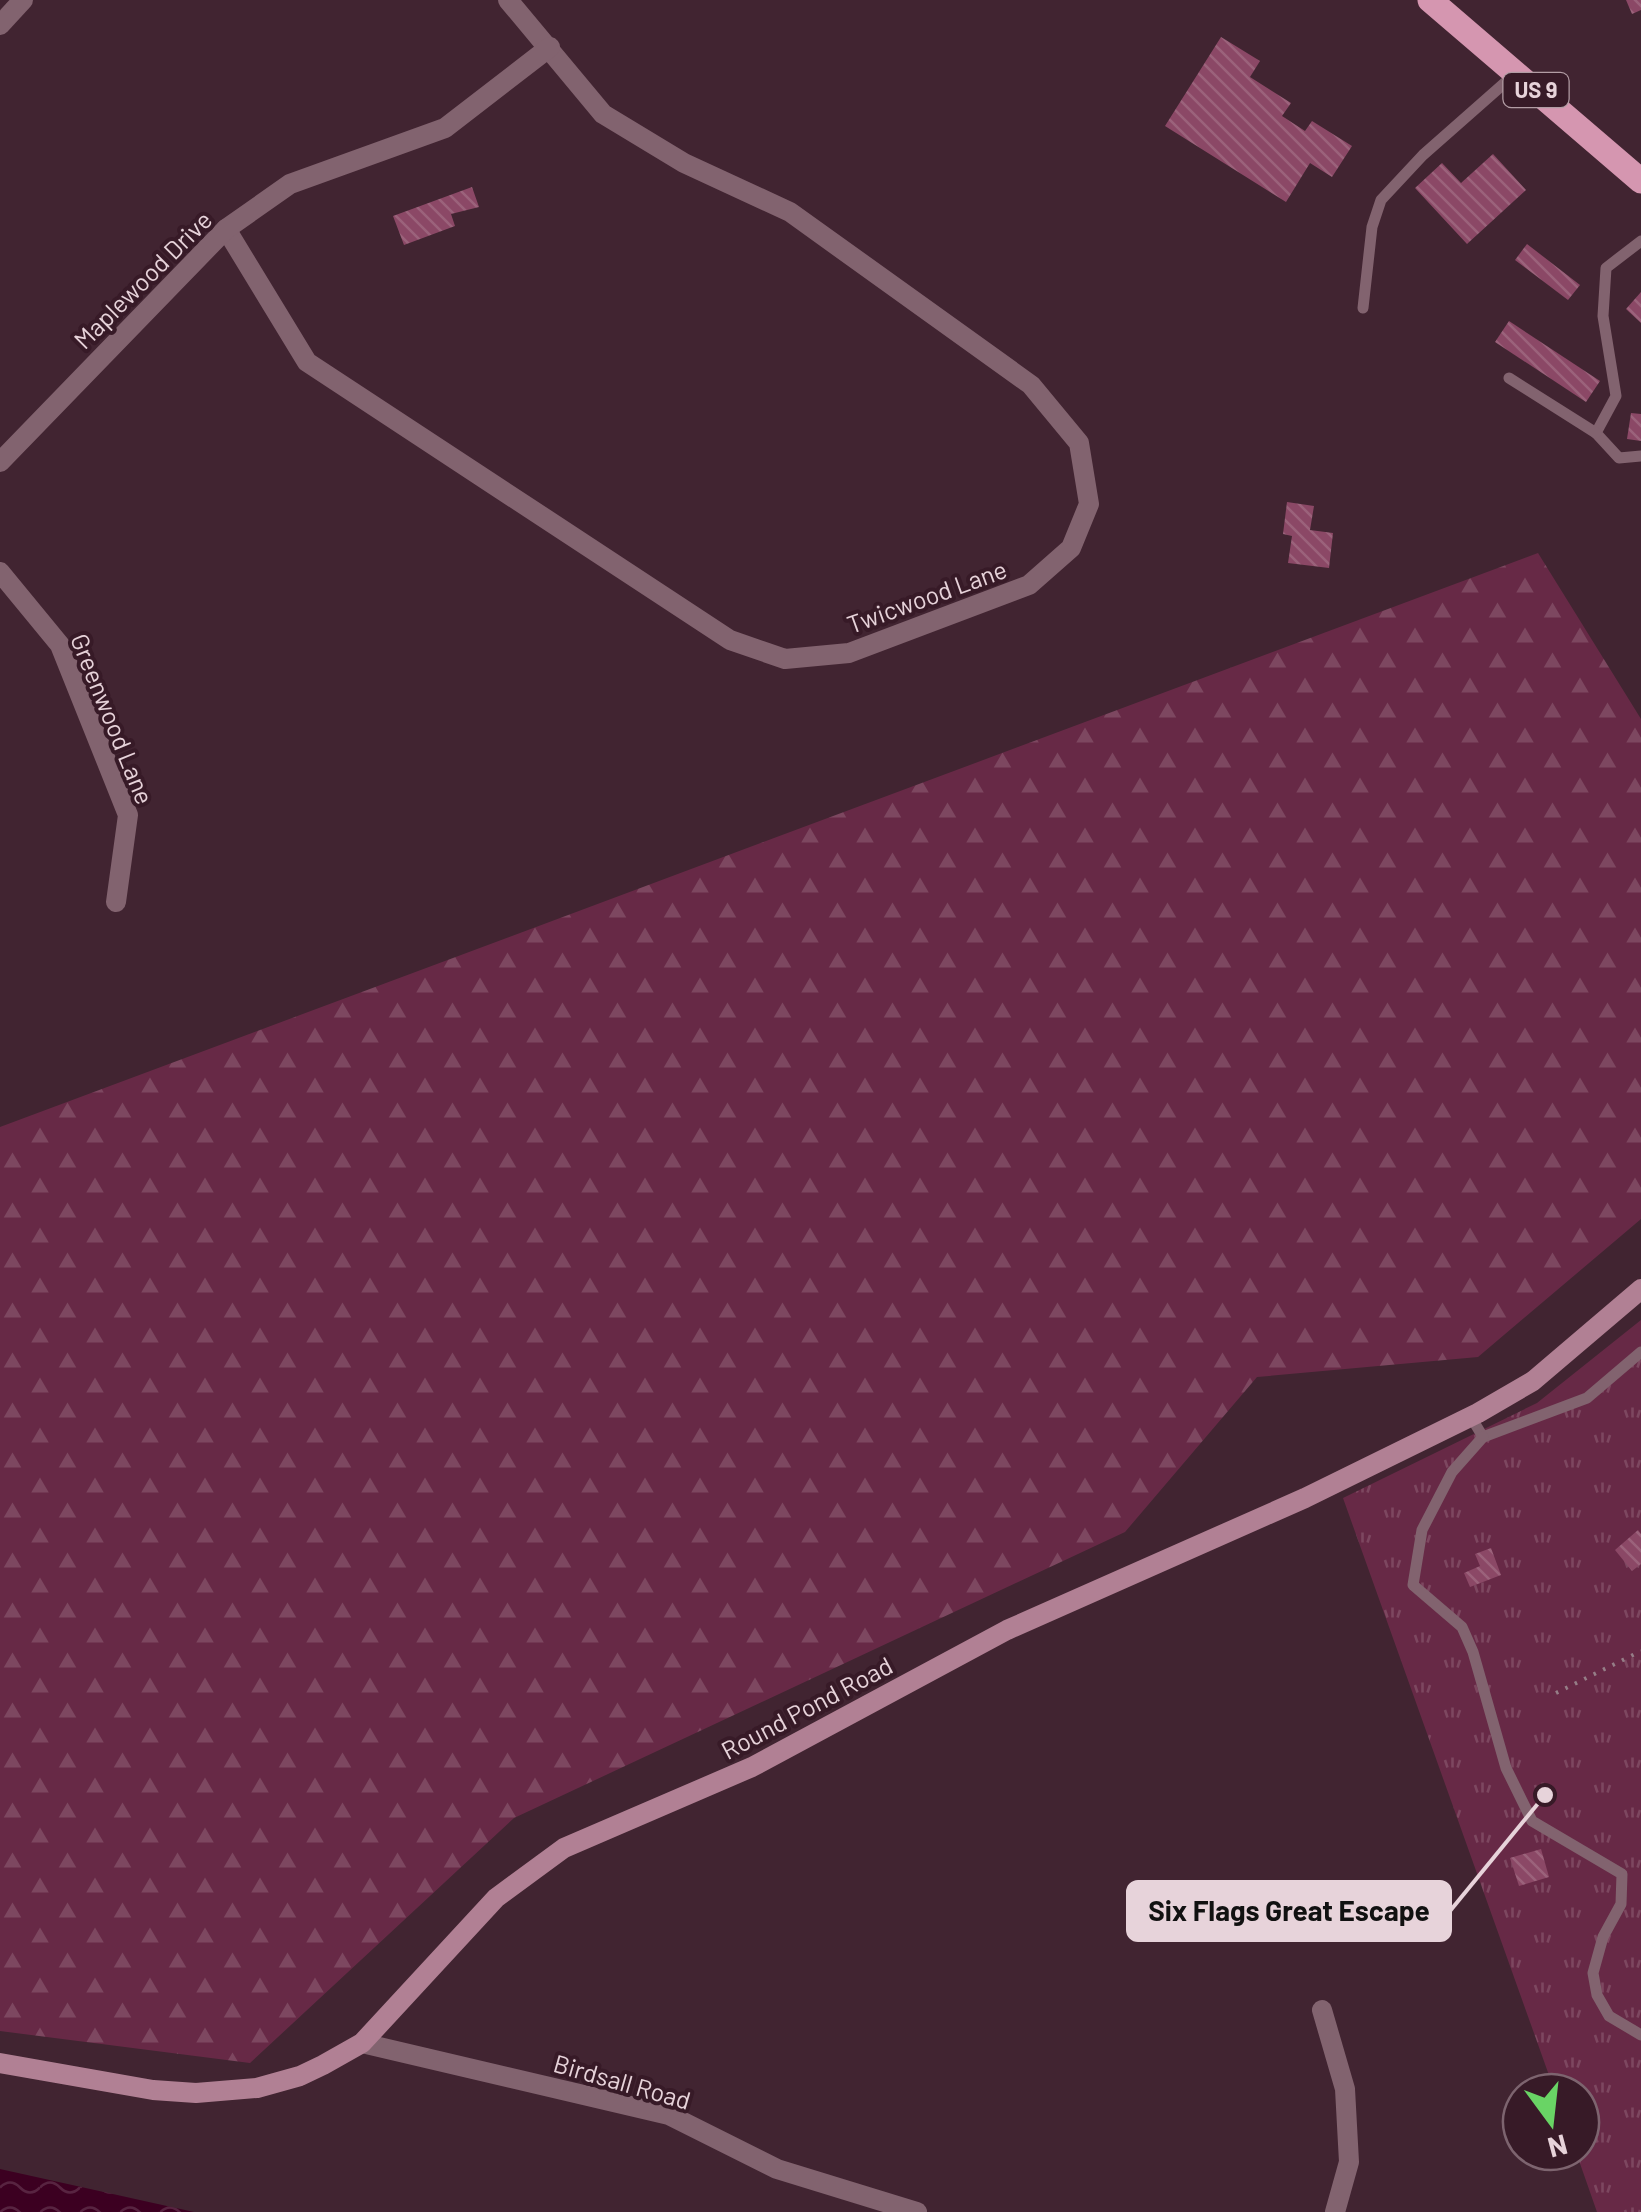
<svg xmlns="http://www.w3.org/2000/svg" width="1641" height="2212" viewBox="0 0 1641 2212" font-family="Barlow,sans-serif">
	<defs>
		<pattern id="forest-firs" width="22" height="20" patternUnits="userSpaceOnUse" patternTransform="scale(2.5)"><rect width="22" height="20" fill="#672946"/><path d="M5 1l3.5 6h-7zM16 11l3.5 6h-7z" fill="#7d4760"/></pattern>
		<pattern id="park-tufts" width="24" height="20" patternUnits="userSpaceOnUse" patternTransform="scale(2.5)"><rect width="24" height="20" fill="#672946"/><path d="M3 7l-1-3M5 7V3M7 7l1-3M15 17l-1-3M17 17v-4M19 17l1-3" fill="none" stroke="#7d4760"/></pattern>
		<pattern id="water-waves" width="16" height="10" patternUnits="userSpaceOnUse" patternTransform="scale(2.5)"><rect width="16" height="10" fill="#3c0021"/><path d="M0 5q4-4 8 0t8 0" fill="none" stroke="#582441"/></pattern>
		<pattern id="building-back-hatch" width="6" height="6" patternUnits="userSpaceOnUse" patternTransform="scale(2.5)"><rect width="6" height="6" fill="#8b4866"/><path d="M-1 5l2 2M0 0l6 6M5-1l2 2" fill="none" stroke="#9b627b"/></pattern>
	</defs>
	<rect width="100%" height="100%" fill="#412431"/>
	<path fill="url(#forest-firs)" d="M1538,553l103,166v500l-163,138 -221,20 -132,155 -611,286 -264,245 -250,-32v-904z"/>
	<path fill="url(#park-tufts)" d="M1641,1320v892h-44l-21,-60h5v-60h-26l-212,-594 194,-95z"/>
	<path fill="url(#water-waves)" d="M0,2169l194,43h-194z"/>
	<g fill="url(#building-back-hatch)">
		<path d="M1626,0h15v10l-9,4z"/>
		<path d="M1221,37l39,24 -10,16 41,26 -9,13 23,15 7,-10 40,25 -20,31 -22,-14 -24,39 -121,-76z"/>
		<path d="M1493,154l33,36 -59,54 -52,-56 27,-25 19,20z"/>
		<path d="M472,187l7,20 -28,7 4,12 -51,19 -11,-29z"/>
		<path d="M1527,244l53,41 -12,15 -53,-40z"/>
		<path d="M1641,292v31l-15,-14z"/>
		<path d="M1509,321l91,60 -14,21 -91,-60z"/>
		<path d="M1631,413l10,1v27l-14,-2z"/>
		<path d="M1287,502l27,4 -4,24 23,3 -4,35 -41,-5 4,-27 -9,-2z"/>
		<path d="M1638,1530l3,4v30l-9,7 -17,-21z"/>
		<path d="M1491,1548l10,27 -31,12 -6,-14 16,-7 -5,-12z"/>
		<path d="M1541,1849l8,28 -30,9 -9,-28z"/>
	</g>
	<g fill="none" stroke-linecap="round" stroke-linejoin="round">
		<path stroke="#957d87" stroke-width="4" stroke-dasharray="2.5 8" stroke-linecap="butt" d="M1556,1693l85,-42"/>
		<g stroke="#82636f" stroke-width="11">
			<path d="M1641,241l-35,27 -3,48 13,80 -20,37 23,25 22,-2"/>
			<path d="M1363,308l9,-81 9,-27 42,-45 93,-82"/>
			<path d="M1509,378l87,55"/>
			<path d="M1471,1417l12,20 104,-39 54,-46"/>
			<path d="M1483,1437l-31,35 -30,58 -9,55 49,42 11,25 33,116 26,53 90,53 -1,30 -18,33 -10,36 4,22 12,21 32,19"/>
		</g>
		<g stroke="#82636f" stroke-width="20">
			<path d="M0,25l23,-25"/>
			<path d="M226,229l81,133 423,278 55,19 64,-6 180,-68 42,-37 18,-44 -10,-61 -48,-58 -241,-173 -106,-49 -81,-49 -95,-114"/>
			<path d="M0,462l226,-233 64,-45 155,-56 105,-81"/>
			<path d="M0,572l60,73 68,170 -12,87"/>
			<path d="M1322,2010l23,79 4,73 -14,50"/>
			<path d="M362,2043l307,72 108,54 140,43"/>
		</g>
		<path stroke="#b18094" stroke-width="20" d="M0,2063l153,27 43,3 61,-5 43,-12 23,-11 39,-22 134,-145 68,-50 188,-81 255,-137 298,-132 173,-85 55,-32 108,-92"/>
		<path stroke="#d596b0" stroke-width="25" d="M1430,0l211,181"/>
	</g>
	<g text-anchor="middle" stroke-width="8" stroke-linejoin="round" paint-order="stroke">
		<rect fill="#371a27" stroke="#b29ca4" stroke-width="2.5" x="1503.5" y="73" width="65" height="34" rx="8"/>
		<g font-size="22" font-weight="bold" fill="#e7d3da">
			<text x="1536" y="98">US 9</text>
		</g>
		<g font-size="25" fill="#e7d3da" stroke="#371a27">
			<text transform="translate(143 280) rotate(-45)" y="9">Maplewood Drive</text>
			<text transform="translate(927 597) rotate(-20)" y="9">Twicwood Lane</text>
			<text transform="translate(112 719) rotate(68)" y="9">Greenwood Lane</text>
			<text transform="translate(807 1708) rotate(-28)" y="9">Round Pond Road</text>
			<text transform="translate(622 2082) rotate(16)" y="9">Birdsall Road</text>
		</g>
	</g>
	<path fill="none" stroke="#e7d3da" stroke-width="4" d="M1545 1795L1450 1911"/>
	<circle fill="#e7d3da" stroke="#371a27" stroke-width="4" cx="1545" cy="1795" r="10"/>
	<rect fill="#e7d3da" stroke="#e7d3da" stroke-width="4" x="1128" y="1882" width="322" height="58" rx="10"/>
	<g font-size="28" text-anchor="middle" font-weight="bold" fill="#111">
		<text x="1289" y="1921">Six Flags Great Escape</text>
	</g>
	<g transform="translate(1551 2122) rotate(165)"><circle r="48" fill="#371a27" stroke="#7d646f" stroke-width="2.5"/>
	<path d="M0-8L18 38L0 25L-18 38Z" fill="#69d465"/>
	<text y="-15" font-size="28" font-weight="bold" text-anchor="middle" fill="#e7d3da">N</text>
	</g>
</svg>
